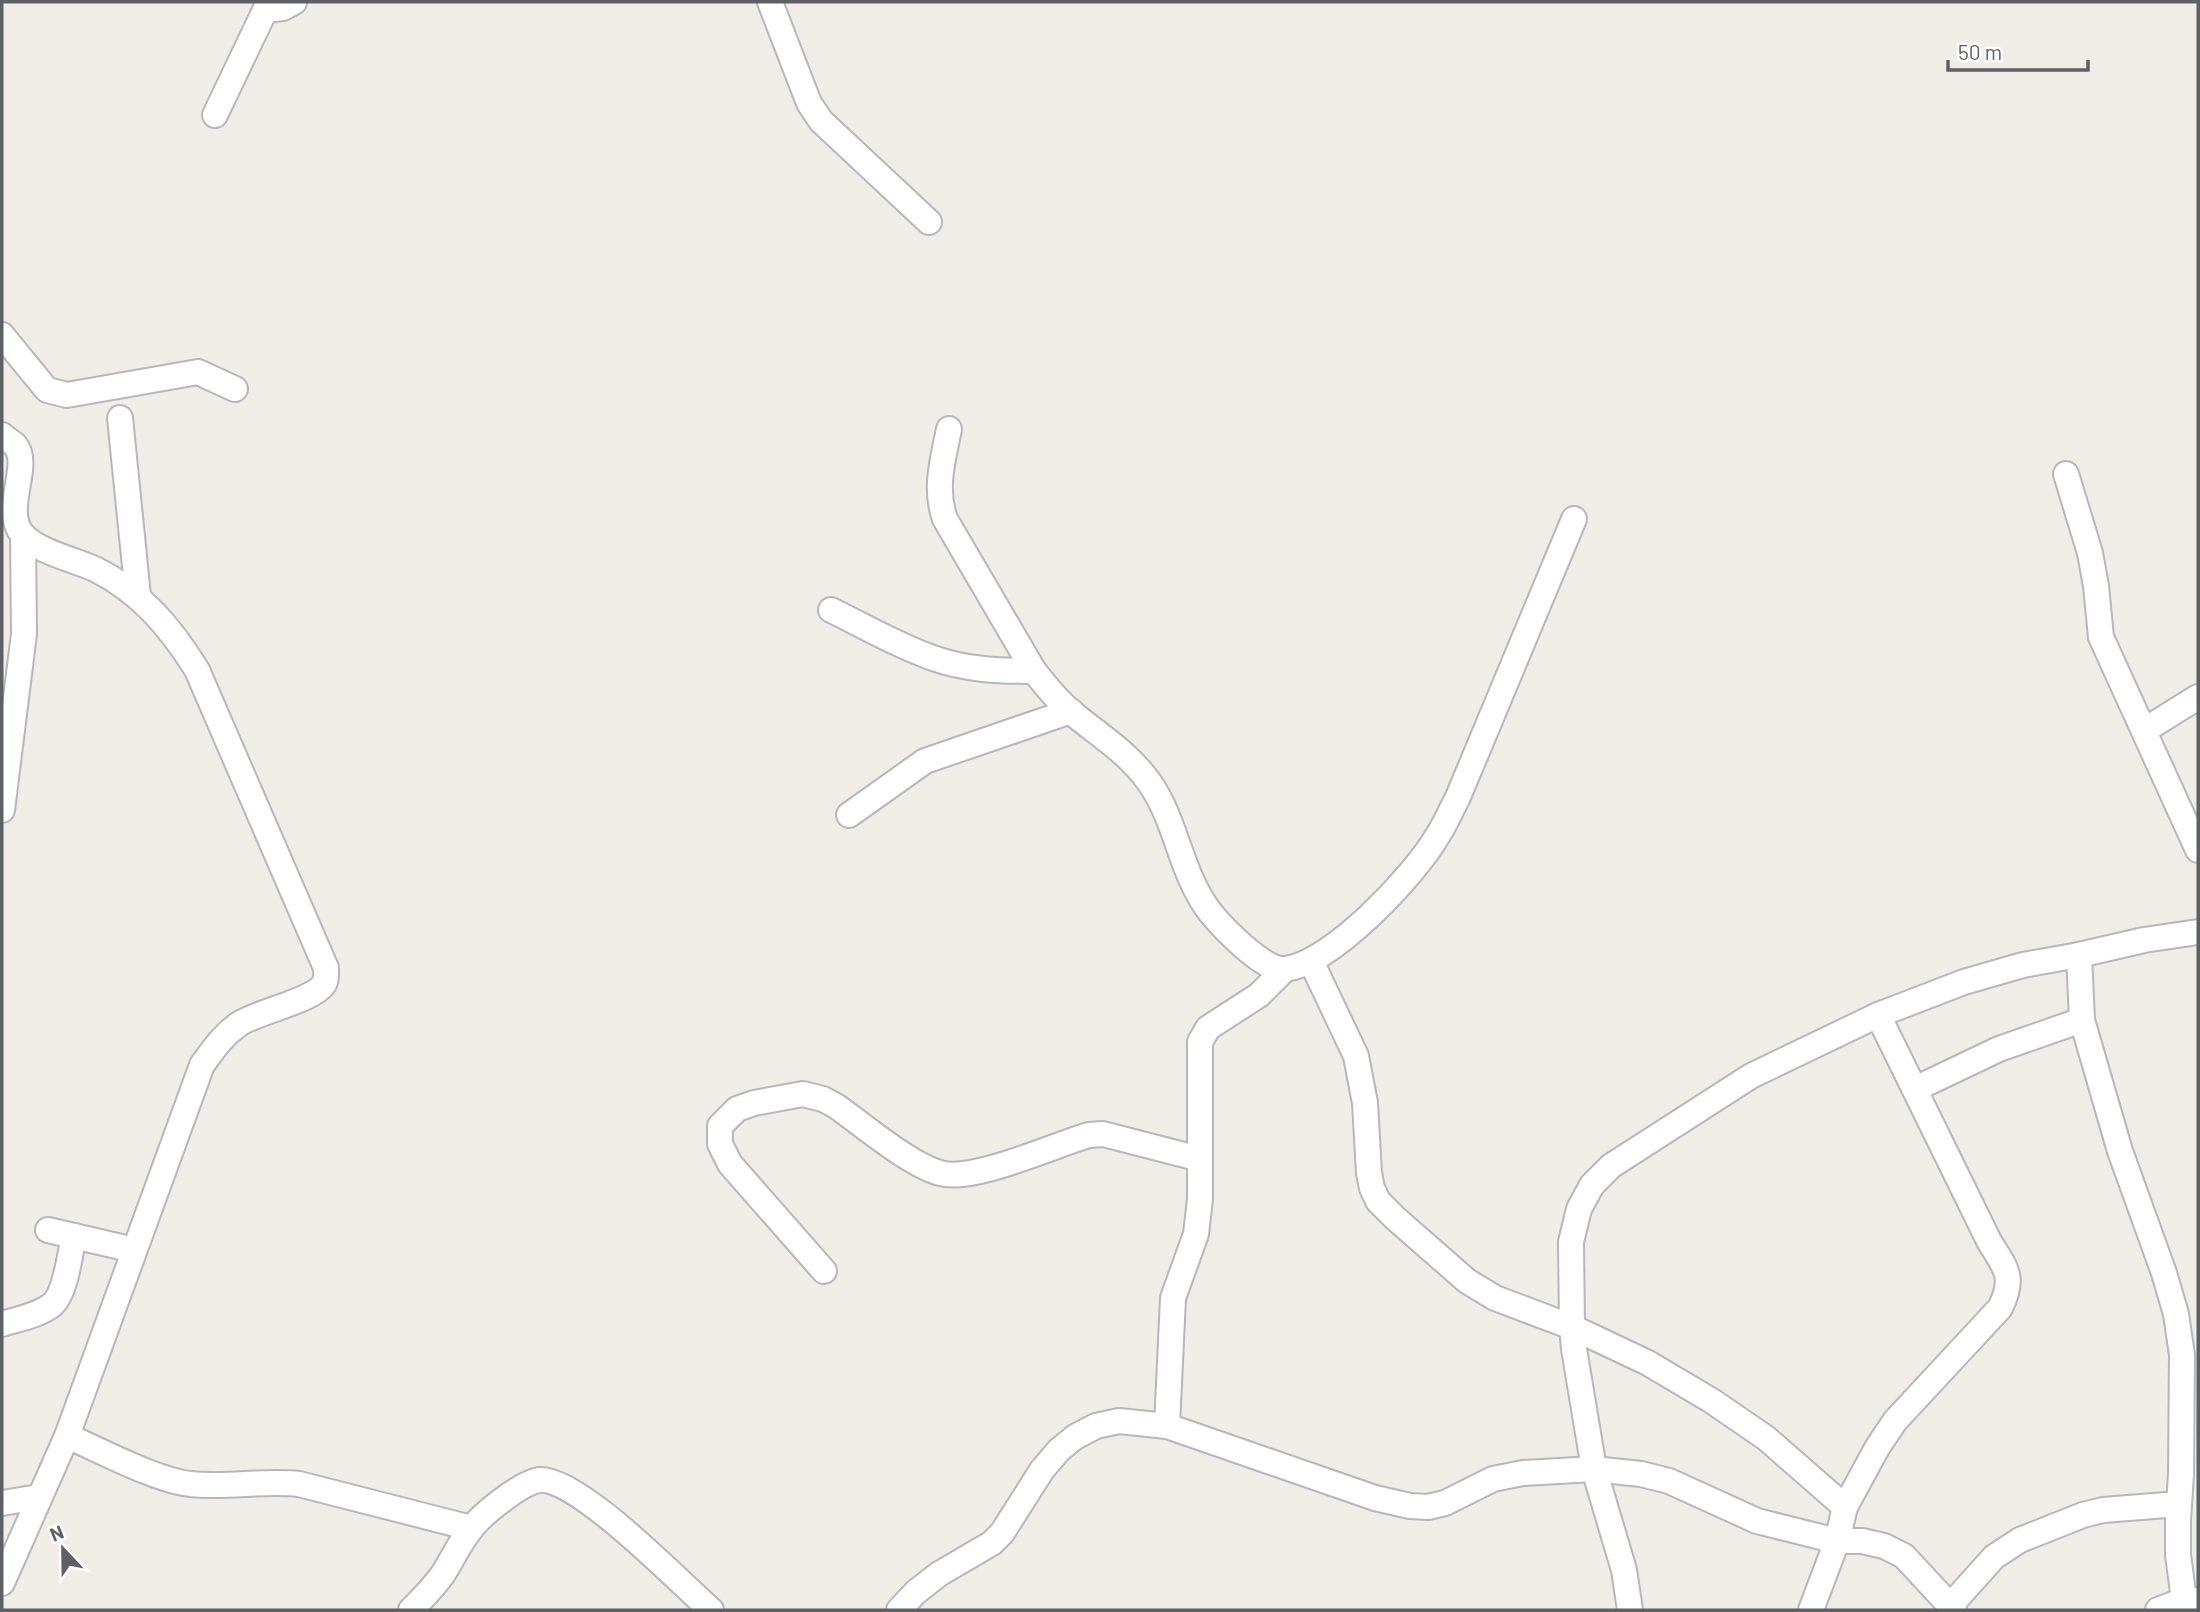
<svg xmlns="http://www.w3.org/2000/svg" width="2200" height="1612" viewBox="0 0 2200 1612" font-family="Barlow,sans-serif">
	<rect width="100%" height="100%" fill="#efede6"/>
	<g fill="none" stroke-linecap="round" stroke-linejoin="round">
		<g stroke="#b6b7bc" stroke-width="28">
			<g id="minor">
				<path d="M770,2l39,101 12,18 108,101"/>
				<path d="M265,10l18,-2 11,-6"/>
				<path d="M215,115l54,-113"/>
				<path d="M2,335l45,55 20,5 131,-23 37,17"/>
				<path d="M120,418l18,178"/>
				<path d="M949,429c-6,31 -15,59 -4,90l89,152c12,15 22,28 36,40 27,23 58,41 79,71 28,39 31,91 61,130 12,15 54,59 74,57 47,-4 131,-94 154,-134 8,-12 13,-25 20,-38l116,-278"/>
				<path d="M2,435c4,4 10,7 13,10 17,20 -13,64 7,89 14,17 53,26 73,35 46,23 76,59 102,101l129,298c0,5 1,11 -2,16 -11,17 -65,27 -85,40 -16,11 -26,26 -37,41l-135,371 -65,147"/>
				<path d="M2066,474l24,79 6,33 5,51 97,213"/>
				<path d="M831,610c33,16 67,36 102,48 33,12 67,13 101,13"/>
				<path d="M2145,730l53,-33"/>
				<path d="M2,810l22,-176 -1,-99"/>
				<path d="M849,815l76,-54 146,-50"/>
				<path d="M1311,961l45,95 9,47 4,70 3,15 6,13 17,17 72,63 28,17 77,29 76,36 64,38 54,37 79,69"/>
				<path d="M1915,1089l84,-40 83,-29"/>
				<path d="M48,1230l86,20"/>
				<path d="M824,1271l-94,-107 -10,-20v-18l17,-17 17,-6 49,-9 20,5 13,7c27,19 74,59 104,67 32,10 114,-28 149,-38l14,-1 97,25"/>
				<path d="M2,1324c16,-5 38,-9 51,-20 13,-12 17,-51 21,-68"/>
				<path d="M1167,1426l6,-128 23,-64 4,-35v-157l8,-14 51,-33 26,-26"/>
				<path d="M67,1436c33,14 90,45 124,48 36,4 72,-4 108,0l172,44"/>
				<path d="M2,1503l37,-6"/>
				<path d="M2184,1600l-6,-45v-34l3,-47 1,-119 -6,-41 -12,-41 -44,-122 -38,-131 -3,-65 65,-15 54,-8"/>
				<path d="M1950,1606l44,-49 26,-17 63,-25 20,-5 76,-6"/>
				<path d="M411,1610c11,-11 23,-23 32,-36 9,-14 17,-32 28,-45 11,-15 50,-46 68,-49 38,-4 141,103 172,130"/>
				<path d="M899,1610l17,-18 23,-18 53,-31 10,-10 40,-63 17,-20 16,-13 21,-11 23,-5 48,5 208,72 35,8 18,1 17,-4 48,-24 30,-6 71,-4 47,5 28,7 88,40 80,20h25l22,5 20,10 50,54"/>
				<path d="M1630,1610l-6,-40 -30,-101 -20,-120 -2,-22 -1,-85 8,-33 13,-24 19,-19 140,-90 127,-61 86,-33 59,-17 56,-10"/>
				<path d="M1811,1610l26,-69 8,-34 32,-59 18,-27 105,-113c16,-32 5,-40 -11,-67l-111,-226"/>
				<path d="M2158,1610l26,-10h14"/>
			</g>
		</g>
		<use href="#minor" stroke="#fff" stroke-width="24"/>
	</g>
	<rect width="2200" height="1612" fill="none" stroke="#5d6065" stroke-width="7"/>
	<g transform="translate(63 1549) rotate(338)" stroke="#ffffff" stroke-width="5" paint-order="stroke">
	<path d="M0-5L12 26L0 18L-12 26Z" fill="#5d6065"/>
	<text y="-10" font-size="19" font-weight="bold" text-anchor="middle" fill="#5d6065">N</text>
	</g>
	<path d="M1948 60v10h140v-10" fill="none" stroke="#5d6065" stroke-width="3.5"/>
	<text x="1958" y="60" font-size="21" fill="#5d6065" stroke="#ffffff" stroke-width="5" paint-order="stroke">50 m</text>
</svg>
